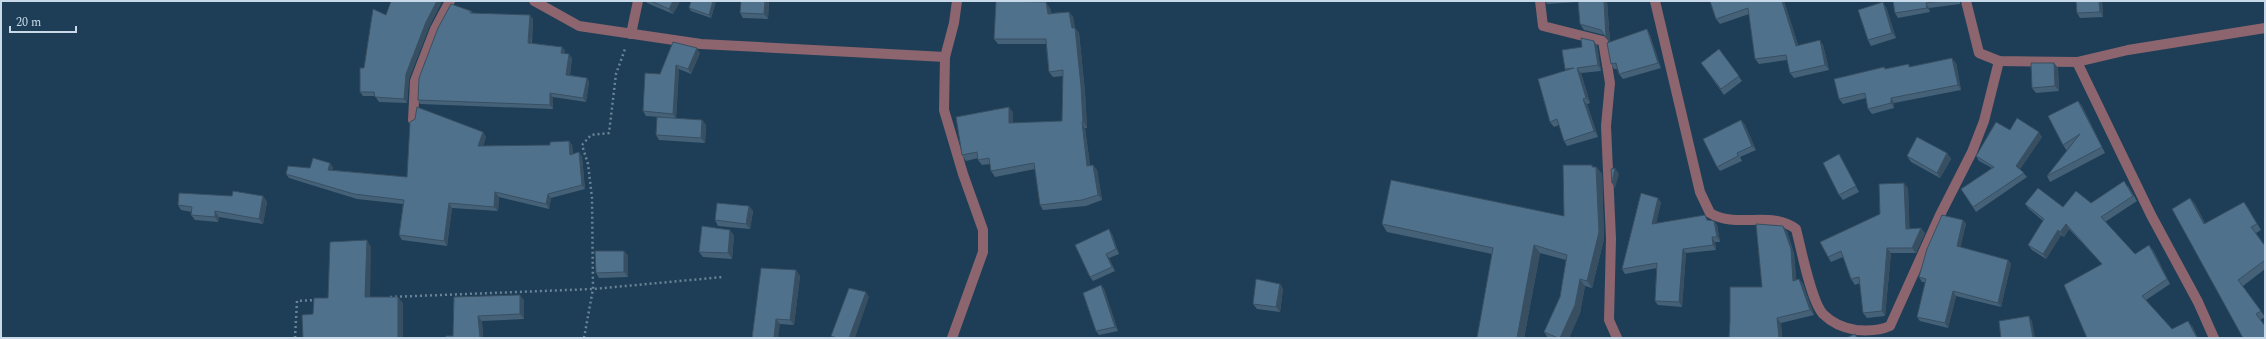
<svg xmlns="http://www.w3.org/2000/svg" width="2266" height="339" viewBox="0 0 2266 339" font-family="Spectral,serif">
	<rect width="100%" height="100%" fill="#1d3e56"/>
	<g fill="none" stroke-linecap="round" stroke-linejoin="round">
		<g stroke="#698397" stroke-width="2.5" stroke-dasharray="2 3" stroke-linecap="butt">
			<path d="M390,297l203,-8 130,-12"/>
			<path d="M295,338l2,-37 20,-1"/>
			<path d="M584,338l9,-49 -1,-91 -4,-34 -6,-19 9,-10 18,-2 7,-59 9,-25"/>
		</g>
		<g stroke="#8c656e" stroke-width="10">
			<path d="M534,1l45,25 122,18 244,13"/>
			<path d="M1540,1l3,25 60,15 7,42 -4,43 5,113 -2,81 8,18"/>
			<path d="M1655,1l45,191 10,21c26,16 62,-3 86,16 5,19 15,72 27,85 9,9 21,14 33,16 12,1 23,1 34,-4l50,-111 32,-63 12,-31 15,-60"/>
			<path d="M1966,1l13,52 20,8 78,1 51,-12 137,-22"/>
			<path d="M631,34l7,-33"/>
			<path d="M2077,62l74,153 47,87 16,36"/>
			<path d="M413,120l2,-39 20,-52 15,-28"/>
			<path d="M952,338l31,-86v-22l-20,-56 -19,-64 1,-53 9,-34 3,-22"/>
		</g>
	</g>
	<g fill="#456178">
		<path d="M646,1h34l-7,13 -26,-11z"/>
		<path d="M691,1h25l-5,17 -20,-7 -2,-3z"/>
		<path d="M769,1l-1,18 -25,-1 -3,-5z"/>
		<path d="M1545,1h62l3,41 37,-13 3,6 11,33 -38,11 -4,-5 -2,-5h-3l-3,-5 -1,-21 -6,-8 -20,-5 -4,-6 -2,-22 -31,2z"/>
		<path d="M1710,1h74l14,44h25l6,25 -35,8 -4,-5 -3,-13 -28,4 -4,-5 -6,-45 -29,10 -4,-5z"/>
		<path d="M1893,1h67v3l-31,4 1,4 -32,6 -3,-5z"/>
		<path d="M2102,1l1,16 -23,1 -3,-5z"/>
		<path d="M441,3l-12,24 -20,52 -2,24 -28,-1 -4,-6h-12l-3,-4 4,-24 22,-53z"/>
		<path d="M1886,7l10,31 -25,8 -3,-6z"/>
		<path d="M1050,8l1,5 18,-1 4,5 2,11 4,5 6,59 2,36h-2l5,38 3,-1 4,5 5,30 -16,6 -43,4 -3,-5 -5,-36 -40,8 -4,-6 -1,-7 -8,1 -4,-5v-2l-12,3 -4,-6 51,-43v11l49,-2 1,-45 -10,1 -4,-5 -3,-28h-48l-4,-5z"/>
		<path d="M471,11l2,2 60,6 -1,24 30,4 3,4 -1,3 8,4 -2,17 17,3 2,4 -3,20 -33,-5v12l-133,-5 -2,-4z"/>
		<path d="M1594,41l3,5 4,25 -20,2 9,30 -3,1 11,33 -31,9 -3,-5 -5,-16 -5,2 -4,-5 16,-51 -1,-2 17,-22z"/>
		<path d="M673,42l27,11 -9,21 -12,-5 -3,49 26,2 4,5 -1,18 -46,-3 -3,-5 5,-18 -15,-1 -3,-5 17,-37z"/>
		<path d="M1719,49l23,32 -18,14 -23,-32z"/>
		<path d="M1956,63l5,27 -67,13v5l-22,6 -4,-5 -2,-11 -23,6 -4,-5 45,-32 2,2z"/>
		<path d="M2054,63l4,5 1,23 -23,2 -4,-5z"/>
		<path d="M2078,101l4,5 23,47 -55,29 -3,-6 20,-25 -4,-6z"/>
		<path d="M1741,120l4,5 11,25 -16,7 2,4 -22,10 -3,-4z"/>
		<path d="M2010,130l32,7 -22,32 7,8 -51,35 -15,-23 31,-21 -13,-7 -3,-5z"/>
		<path d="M483,132l3,5 -3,9 67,-1 19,-4 3,4 1,9 6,-2 3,5 3,32 -34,9 -2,11 -50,-12 -1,14 -46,-3 -5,38 -45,-6 -3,-5 4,-31 -46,-5 -68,-21 -3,-4 44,-11 3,5 -1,2 75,7z"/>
		<path d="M1947,153l4,6 -11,19 -29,-16 -4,-6z"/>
		<path d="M1839,154l3,6 17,32 -16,8 -4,-5z"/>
		<path d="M1596,167l6,7 2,65 -12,49 -7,-2 -5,27 -11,25h-21l-4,-6 16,-35 6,-37 -26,-7 -16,85h-47l15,-84 -105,-22 -5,-8 182,-8z"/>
		<path d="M2128,186l9,15 -32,21 30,32 18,-4 17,34 -24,16 26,29 20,-3 6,12h-111l15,-74 -33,-35 -5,8 -3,-2 -15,24 -14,-9 -4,-5 15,-24 -14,-12 -4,-5 38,3 28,-4z"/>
		<path d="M1908,188l1,40 16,5 -9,20h-25l-6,63 -18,2 -4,-5 -3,-30 -5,2 -4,-6 -8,-22 -12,5 -3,-5 52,-43z"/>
		<path d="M232,196h31l4,6 -4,22 -44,-7 -1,5 -23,-2 -4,-5 1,-3 -11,-2 -3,-5z"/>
		<path d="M2190,198l5,6 10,20 43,-16 13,22 -5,3 9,13v23l-22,17 22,31 -5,3 5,18z"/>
		<path d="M1661,202l-5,21 52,-3 6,1 3,4 3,17h-5l1,8 -30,3 -4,54 -24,-2 -3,-4 2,-33 -32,6 -3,-5z"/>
		<path d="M749,206l4,5 -3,18 -32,-3 -3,-6z"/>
		<path d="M1963,220l3,4 -6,23 48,13 3,4 -10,43 -45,-11 -8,32 -28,-7 -3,-4 8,-35h-3l-3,-5z"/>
		<path d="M1787,231l7,23 2,26 3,-1 4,5 11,31 -33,8 1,15h-53l33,-51z"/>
		<path d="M1112,234l7,20 -10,4 6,13 -22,10 -3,-4z"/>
		<path d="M734,235l-2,24 -29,-2 -4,-5z"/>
		<path d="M624,251l4,5v21l-29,1 -3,-5z"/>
		<path d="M796,270l4,6 -6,49 -14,-1 -28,14z"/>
		<path d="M1280,284l3,5 -3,23 -23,-3 -4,-5z"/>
		<path d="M1101,285l3,4 14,42 -19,4 -3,-4z"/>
		<path d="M454,297l70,3v19l-42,2 1,17 -30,-2z"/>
	</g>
	<g fill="#384f62">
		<path d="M437,1h3l1,2 -12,24 -20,52 -2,24 -3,-4 2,-25 20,-52z"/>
		<path d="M673,1h7l-7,13 -4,-5z"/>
		<path d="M713,1h3l-5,17 -2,-3z"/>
		<path d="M765,1h4l-1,18 -4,-5z"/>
		<path d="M1604,1h3l3,42 -4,-5z"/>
		<path d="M1782,1h2l16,50 -4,-5z"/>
		<path d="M2099,1h3l1,16 -3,-5z"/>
		<path d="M1046,2l4,6 2,11 -4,-5z"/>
		<path d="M1883,2l3,5 10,31 -4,-5z"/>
		<path d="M1926,3l3,5 1,4 -3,-4z"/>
		<path d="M1069,12l4,5 3,16 -4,-5z"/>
		<path d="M530,15l3,4 -2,28 -3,-4z"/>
		<path d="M1075,28l4,5 6,59 2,36 -4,-6z"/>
		<path d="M1647,29l3,6 11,33 -3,-5z"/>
		<path d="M1820,40l3,5 6,25 -4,-5z"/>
		<path d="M1594,41l3,5 4,25 -3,-6z"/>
		<path d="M562,47l3,4 -1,6 -3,-4z"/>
		<path d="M697,48l3,5 -9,21 -3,-5z"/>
		<path d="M569,54l3,4 -3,21 -3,-4z"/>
		<path d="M1952,58l4,5 5,27 -3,-5z"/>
		<path d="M2054,63l4,5 1,23 -4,-5z"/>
		<path d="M676,65l3,4 -3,50 -3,-5z"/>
		<path d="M1577,68l4,5 9,30 -4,-5z"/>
		<path d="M587,78l2,4 -3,20 -3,-4z"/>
		<path d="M550,93l3,4v12l-3,-4z"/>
		<path d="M1891,98l3,5v5l-3,-5z"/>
		<path d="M1583,99l4,5 11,33 -4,-6z"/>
		<path d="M2078,101l4,5 23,47 -3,-6z"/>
		<path d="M1009,107l4,5v16l-4,-5z"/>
		<path d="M702,120l4,5 -1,18 -4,-5z"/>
		<path d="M1741,120l4,5 11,25 -4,-4z"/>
		<path d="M1082,122l3,6 6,43 -4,-5z"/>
		<path d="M483,132l3,5 -5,14 -3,-5z"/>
		<path d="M2039,132l3,5 -23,33 -3,-4z"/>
		<path d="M569,141l3,4 2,14 -4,-4z"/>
		<path d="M579,152l3,5 3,32 -3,-4z"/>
		<path d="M1947,153l4,6 -11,19 -3,-5z"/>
		<path d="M330,163l3,5 -2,6 -3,-4z"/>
		<path d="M1093,165l4,5 5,30 -4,-5z"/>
		<path d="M1592,165l5,6 -1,-4 6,7 2,65 -12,49 -5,-7z"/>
		<path d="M1615,168l4,6 -4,14 -3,-5z"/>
		<path d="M1904,183l4,5 2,46 -4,-5z"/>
		<path d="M495,192l4,5 -1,14 -4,-4z"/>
		<path d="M548,194l3,4 -2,11 -3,-5z"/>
		<path d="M263,196l4,6 -4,22 -4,-5z"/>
		<path d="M1658,198l3,4 -6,26 -3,-4z"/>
		<path d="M2190,198l5,6 14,26 -5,-6z"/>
		<path d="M2244,202l4,6 13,22 -4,-6z"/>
		<path d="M449,203l3,5 -5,38 -3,-5z"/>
		<path d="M749,206l4,5 -3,18 -4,-5z"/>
		<path d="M215,211l4,6 -1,5 -3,-5z"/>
		<path d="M1963,220l3,4 -6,26 -3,-4z"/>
		<path d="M1714,221l3,4 3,17 -3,-5z"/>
		<path d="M2066,224l3,5 -5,8 -4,-5z"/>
		<path d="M1783,226l4,5 7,23 3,32 -4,-5z"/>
		<path d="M1921,228l4,5 -9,20 -4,-5z"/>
		<path d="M1109,229l3,5 7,20 -3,-5z"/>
		<path d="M730,230l4,5 -2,24 -4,-6z"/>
		<path d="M2058,230l3,5 -15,24 -3,-5z"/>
		<path d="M1712,237l3,5 1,8 -3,-5z"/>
		<path d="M367,240l4,7 -1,57 -5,-7z"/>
		<path d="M1534,245l6,8 -16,85h-7z"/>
		<path d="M2149,245l4,5 17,34 -3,-5z"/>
		<path d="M1887,248l4,5 -6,63 -3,-5z"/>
		<path d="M1683,249l3,4 -4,54 -3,-5z"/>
		<path d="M624,251l4,5v21l-4,-5z"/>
		<path d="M1106,254l3,4 6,13 -3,-4z"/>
		<path d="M2008,260l3,4 -10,43 -3,-4z"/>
		<path d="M796,270l4,6 -6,49 -4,-5z"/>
		<path d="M1580,279l5,7 -5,27 -11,25h-9z"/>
		<path d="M1799,279l4,5 11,31 -4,-5z"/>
		<path d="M1280,284l3,5 -3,23 -4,-5z"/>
		<path d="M1101,285l3,4 14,42 -3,-4z"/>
		<path d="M1953,291l3,5 -8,32 -3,-5z"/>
		<path d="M866,292l3,5 -14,41h-6z"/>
		<path d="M520,295l4,5v19l-4,-5z"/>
		<path d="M398,297l5,6v35h-5z"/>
		<path d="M478,316l4,5 1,17h-3z"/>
		<path d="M2029,316l3,5 3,17h-2z"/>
		<path d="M1777,318l4,5 1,15h-3z"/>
		<path d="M776,319l4,5 -2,14h-4z"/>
		<path d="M2188,321l4,5 6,12h-1z"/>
	</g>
	<g fill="#50718c" stroke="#384f62">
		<path d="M391,1h46l-11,21 -20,52 -2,25 -29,-2 -1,-5h-14v-24h4l9,-59 13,6z"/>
		<path d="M651,1h22l-4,8z"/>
		<path d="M691,1h22l-4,14 -20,-7z"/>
		<path d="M741,1h24l-1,13 -24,-1z"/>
		<path d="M996,1l50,1 2,12 21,-2 3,16h3l6,58 2,36h-1l5,44 6,-1 5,30 -16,5 -42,5 -6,-42 -43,8 -2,-13 -11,2 -1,-8 -15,3 -6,-38 53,-10v16l53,-2 1,-51 -14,2 -3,-33h-52z"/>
		<path d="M1578,1h26l2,37 -5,-8 -21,-6z"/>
		<path d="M1710,1h72l14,45 24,-6 5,25 -35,8 -4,-18 -31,4 -7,-51 -32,11z"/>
		<path d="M1893,1h49l-16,2 1,5 -32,5z"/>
		<path d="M2076,1h23l1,11 -23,1z"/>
		<path d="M1883,2l9,31 -24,7 -10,-30z"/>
		<path d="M451,4l20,7 -1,2 60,2 -2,28 34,4 -1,6 8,1 -3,21 21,3 -4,20 -33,-5v12l-132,-5 1,-22 19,-50z"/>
		<path d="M1647,29l11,34 -39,11 -3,-11 -5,1 -4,-21z"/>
		<path d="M1581,38l13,3 4,24 -21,3 9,30 -3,1 11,32 -30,10 -7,-22 -7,3 -12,-43 36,-11 -9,1 -3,-19 20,-3z"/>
		<path d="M673,42l24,6 -9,21 -12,-4 -3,49 -30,-3 2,-38 15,1z"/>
		<path d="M1719,49l20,27 -18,13 -20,-26z"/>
		<path d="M1952,58l6,27 -67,13v5l-23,6 -3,-16 -26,6 -5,-20 50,-12 1,2 24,-5v3z"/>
		<path d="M2031,63h23l1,23 -23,2z"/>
		<path d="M2078,101l24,46 -55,29 33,-42 -17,11 -15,-29z"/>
		<path d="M417,107l66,25 -5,14 72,-1v-3l19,-1 1,14 9,-3 3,33 -34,9 -2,10 -51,-12 -1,15 -45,-4 -5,38 -45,-6 5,-35 -50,-6 -68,-20 2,-8 22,2 3,-10 17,5 -2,7 79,7 3,-55 5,-3z"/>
		<path d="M657,117l45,3 -1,18 -45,-3z"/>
		<path d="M2017,118l22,14 -23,34 8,7 -51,34 -12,-18 33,-22 -18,-11 20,-34 14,8z"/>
		<path d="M1741,120l11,26 -15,7 1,3 -21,11 -14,-28z"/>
		<path d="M1917,137l30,16 -10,20 -30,-17z"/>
		<path d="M1839,154l17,32 -17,9 -16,-32z"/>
		<path d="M1563,165h29v2h4l3,65 -12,49 -7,-2 -5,26 -15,33h-2l-14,-6 16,-35 7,-42 -33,-10 -17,93h-40l16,-90 -111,-24 9,-44 173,36z"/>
		<path d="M1615,168l-3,15 -1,-14z"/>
		<path d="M2124,181l9,15 -32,21 34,37 14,-9 18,34 -25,17 30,33 16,-8 9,17h-110l-23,-53 38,-21 -36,-40 -6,8 -2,-2 -15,24 -15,-9 16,-26 -19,-15 13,-16 25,19 13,-16 15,12z"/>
		<path d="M1904,183l2,46 15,-1 -9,20h-25l-5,63 -19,2 -4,-36 -8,2 -10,-28 -13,6 -8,-15 60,-28 -1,-30z"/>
		<path d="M233,191l30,5 -4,23 -44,-8v6l-24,-2 1,-8 -14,-2 1,-12 53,3z"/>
		<path d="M1641,193l17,5 -6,26 53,-9 2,5 7,1 3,16h-5l1,8 -30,4 -4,53 -24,-1 2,-38 -35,6z"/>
		<path d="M2190,198l14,26 40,-22 13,22 -6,3 14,19v14l-27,20 23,31 -5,3 9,12v12h-22l-71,-129z"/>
		<path d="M717,203l32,3 -3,18 -31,-4z"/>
		<path d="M1942,215l21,5 -6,26 51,14 -10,43 -45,-12 -8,32 -28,-6 9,-38 -7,-2 8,-28z"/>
		<path d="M1756,224l27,2 8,23 2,32 6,-2 11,31 -33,8 2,20h-50l1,-17v-34h32z"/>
		<path d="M702,226l28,4 -2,23 -29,-1z"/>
		<path d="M1109,229l7,20 -10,5 6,13 -22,10 -15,-32z"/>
		<path d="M367,240l-2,57h33v41h-95l-1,-23 11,-1 1,-16h14l2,-56z"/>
		<path d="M595,251h29v21l-28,1z"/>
		<path d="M761,268l35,2 -6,50 -14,-1 -2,19h-22z"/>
		<path d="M1256,279l24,5 -4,23 -23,-3z"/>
		<path d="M1101,285l14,42 -19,4 -13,-38z"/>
		<path d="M849,288l17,4 -17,46h-12l-6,-2z"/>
		<path d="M520,295v19l-42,2 2,22h-34v-2h7l1,-39z"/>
		<path d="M2029,316l4,22h-32l-2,-17z"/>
		<path d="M1855,334l2,4h-11z"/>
	</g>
	<rect width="2266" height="339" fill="none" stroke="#c8dae9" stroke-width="4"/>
	<path d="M10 26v6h66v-6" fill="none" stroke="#c8dae9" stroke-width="2"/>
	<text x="16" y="26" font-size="12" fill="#c8dae9" stroke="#1d3e56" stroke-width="3" paint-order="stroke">20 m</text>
</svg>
